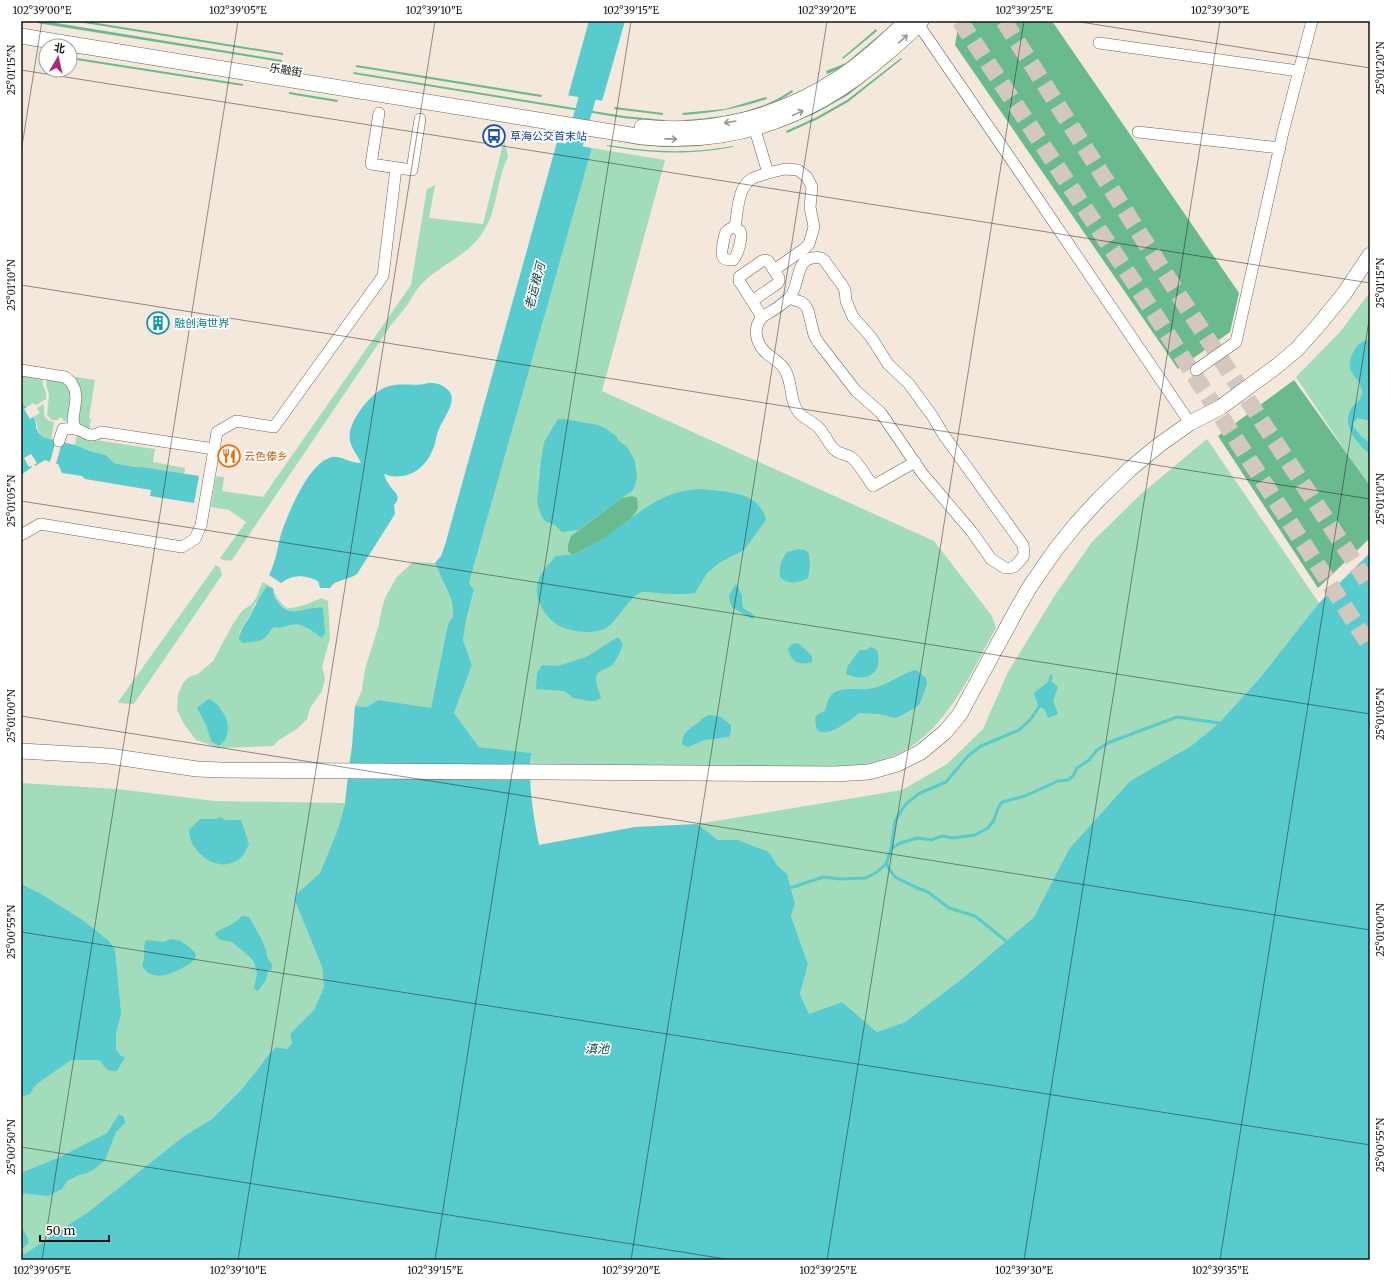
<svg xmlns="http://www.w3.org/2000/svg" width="1391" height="1281" viewBox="0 0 1391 1281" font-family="Merriweather,'Noto Sans SC',serif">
	<rect width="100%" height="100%" fill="#f4e7db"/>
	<g fill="#a3dcbb" fill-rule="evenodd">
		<path d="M504,140l4,17c-12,23 -10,53 -25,75 -13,21 -36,30 -54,45 -4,4 -8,7 -11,11 -4,5 -6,11 -10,16 -5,7 -11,14 -17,21l-159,235c-4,1 -9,1 -12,-2l26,-36 -17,-12 -18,-3 5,-31 8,1 -2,14 41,6 148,-212 16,-96 8,-4 -6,33 54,6z"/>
		<path d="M592,148l73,12 -63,231 332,150 58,75 4,12c-26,46 -52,109 -105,129 -18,7 -37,9 -56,12l-303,-2 -2,-14 -51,-6 -25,-34 18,-48 -9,-25 3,-19 8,-30 -5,-8z"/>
		<path d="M1370,292v196l-74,-111 44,-45z"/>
		<path d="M21,373l21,4 1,8 3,7v7l-10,6 -3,-2 -6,4 -6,-4z"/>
		<path d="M70,376l25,4 -6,38 2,1 -2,14 -9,-5z"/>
		<path d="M47,379l16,2 9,10 -2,31 -6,-1 -3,-4 -4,3h-5l-5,-5 2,-20 -3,-11z"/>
		<path d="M43,404l1,2c0,8 -1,14 10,16l-3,18c-18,-3 -10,-15 -18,-23l7,-4 -3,-5z"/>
		<path d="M77,434l12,5 66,10 -2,13 32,6 -1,6 -42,-7h-7l-21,-4 -8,-8 -16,-4 -15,-6z"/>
		<path d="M1207,439l112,164 -60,76 -40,44 -28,23 -61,35 -61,68 -35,68 -71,61 -58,44 -28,10 -35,-30 -33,12 -9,-20 8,-30 -17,-48 4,-12 -8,-30 -10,-9 -8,-13 -31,-12h-20l-21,-16 205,-34 45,-26 36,-35 25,-57 47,-77 37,-53 49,-48z"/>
		<path d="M413,562l22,1 17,38 1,17 -5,6 -17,85 -53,-9 -11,7 -12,-1 7,-16 3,-21 13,-41 4,-20 3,-10 11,-20z"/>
		<path d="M216,565l4,3 2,7 -87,127 -2,2 -14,-1 -1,-1z"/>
		<path d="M263,582l11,7v3c3,5 7,12 12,15 6,4 28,-6 36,-9l6,3 2,37 -8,29 3,11 -3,13 -12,17 -3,11 -10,10 -18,11 -6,6 -54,2 -23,-8 -12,-16 -7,-14 1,-16 5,-11 6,-6 9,-3 15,-13 20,-37 9,-13 10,-7 4,-6 3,-8zM273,592c11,24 22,21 44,15l5,30c-9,-6 -20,-15 -32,-12 -6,2 -9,4 -16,2l-5,4 -3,5 -27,-3 12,-20 4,-10zM197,708l25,1 6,16 -2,14 -15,2 -5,-16z"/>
		<path d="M21,783l96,6 98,12 130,2 -7,26 -18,44 -25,28 27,66 2,20 -10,23 -24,24 2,9 -5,6 -11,-2 -7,7 -14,19 -6,7 -8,10 -29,29 -28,17 -97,77c-22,13 -43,29 -66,43z"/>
	</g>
	<g fill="#69ba8e">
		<path d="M36,21h8l238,39v2l-245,-39z"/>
		<path d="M72,21h13l198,32v2z"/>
		<path d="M959,21h93l187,272 -9,39 -52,37 -223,-324z"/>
		<path d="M876,29l1,2 -34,28 -1,-1z"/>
		<path d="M883,32v2l-37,32 -19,8 -1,-3 20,-8z"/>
		<path d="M70,49l177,31 -177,-28z"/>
		<path d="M899,53l-51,42 -32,18 -34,14 -1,-1z"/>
		<path d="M70,57l173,27v2l-173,-27z"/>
		<path d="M901,58l1,1 -54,43 -30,17 -31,14 -1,-2 31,-14 30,-17z"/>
		<path d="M356,65l186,30 -1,2 -185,-30z"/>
		<path d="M353,72l271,44 40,4 -1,2 -40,-4 -269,-44z"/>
		<path d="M792,90l1,2c-7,4 -14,9 -21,13 -26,11 -60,15 -89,16l1,-1c29,-2 60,-5 87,-18 7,-3 14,-8 21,-12z"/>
		<path d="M289,92l49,8 -1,2 -48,-8z"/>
		<path d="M766,97l1,2c-28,9 -55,14 -84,16l-1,-2 43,-4z"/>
		<path d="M615,107l48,6v2l-49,-6z"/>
		<path d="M535,126l198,14 -12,3 -23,3 -35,1 -24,-2z"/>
		<path d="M607,145c45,7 81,9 126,1v1c-45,8 -81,7 -126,-1z"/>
		<path d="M1294,380l76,106v52l-52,50 -100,-152z"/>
		<path d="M632,496l5,2c0,3 1,7 1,9 -3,16 -49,40 -63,47h-4l-3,-3v-6l3,-9 51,-38z"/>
	</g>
	<g fill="#57cbcd">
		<path d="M589,21h36l-23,80 -34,-5z"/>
		<path d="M557,142l35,6 -123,435 5,7 -8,31 -3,19 9,25 -18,48 25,34 52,6c-3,31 2,61 8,92l96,-18 62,-3 21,16h20l31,12 8,13 10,9 8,30 -4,12 17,48 -8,30 9,20 33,-12 35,30 28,-10 58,-44 71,-61 35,-68 61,-68 61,-35 28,-23 40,-44 60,-76 51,-50v707h-1349v-4c23,-14 44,-30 66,-43l97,-77 28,-17 29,-29 8,-10 6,-7 14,-19 7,-7 11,2 5,-6 -2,-9 24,-24 10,-23 -2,-20 -27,-66 2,-7 23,-21 18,-44 7,-26 4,-36 3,-21 3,-40 12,1 11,-7 53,8 17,-84 5,-7 -1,-16 -17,-38 6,-7 4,-11z"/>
		<path d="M1370,339v82l-12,-3 -5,4v4l9,11 8,6v11c-12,-9 -29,-29 -19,-45 4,-6 12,-10 11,-18 -1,-9 -9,-15 -12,-22 -1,-14 6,-27 20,-30z"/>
		<path d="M429,383c8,0 13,1 19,7 11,10 -5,28 -9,39 -3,6 -3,14 -6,20 -8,21 -28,33 -49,25 1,3 2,6 4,9 5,9 15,12 6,22l1,9 -38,60c-8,6 -22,5 -27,14h-10l-2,-7c-13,-6 -25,-7 -37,2l-12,-8c8,-16 8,-28 13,-44 7,-19 27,-69 50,-74 9,-2 19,7 29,6 -3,-8 -9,-13 -11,-22 -4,-17 20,-48 36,-54 13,-5 29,0 43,-4z"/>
		<path d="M21,403l6,4 -3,2 6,10 3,-2c4,5 2,8 4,13 3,8 11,9 19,10l-6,22 -5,-2 -10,6 -1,-1 3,-2 -6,-9 -7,4 5,9 3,-1v1l-11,8z"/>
		<path d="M558,419h6l34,6 7,3 11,8 3,5 8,6 3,5 5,9 2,17 -4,12 -55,40 -16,2 -6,-6 -11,-5 -4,-6 -4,-13 4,-41 3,-19z"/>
		<path d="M62,442l13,3 15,6 16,4 8,8 21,4h7l57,9 -5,27 -44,-7 1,-6 -66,-11 -3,-3 -20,-3 -4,-9h-2z"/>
		<path d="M702,489c23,3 58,2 64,31l-22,30 -25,13 -12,10 -12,20c-13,2 -24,1 -37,0 -4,0 -11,-2 -15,-1 -15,3 -25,31 -39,37 -12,5 -31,3 -42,-2 -14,-6 -27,-25 -25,-40 1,-12 11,-22 19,-31 6,-1 12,-1 18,-2 10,-3 21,-11 30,-16 33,-23 56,-48 98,-49z"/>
		<path d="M799,549l6,1 4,4 1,12 -2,12c-10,5 -20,7 -28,-1 -1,-10 1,-17 7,-25z"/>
		<path d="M735,585h2l5,11v9l1,3 11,7v3l-2,1 -20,-12 -2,-5 -1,-6z"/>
		<path d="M267,586l6,3c0,6 3,10 6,14 12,17 29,2 44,5l2,25 -3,5c-9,-7 -20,-16 -32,-13 -6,2 -9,4 -16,2 -5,4 -6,9 -11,12 -5,3 -14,3 -20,4l-4,-4c1,-10 8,-17 12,-25 5,-10 9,-18 16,-28z"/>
		<path d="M618,637l5,7c-1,5 -8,19 -12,22 -7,4 -15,4 -15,14 0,7 4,12 5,18l-6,3h-6l-16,-3 -8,-7 -29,-2 1,-16 5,-8 16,1 28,-9z"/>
		<path d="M798,643l14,13v6c-14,4 -20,0 -24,-13l4,-5z"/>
		<path d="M871,647l6,3c7,24 -11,33 -31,24l1,-7 13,-17h6z"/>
		<path d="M916,670l10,8 1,6 -6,17 -3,5 -16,9 -6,3 -18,-4 -19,-1c-7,6 -27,22 -38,19 -1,0 -4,-3 -5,-4l-1,-11 5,-4 5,-2c2,-8 4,-17 12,-20 12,-4 25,0 37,-3 13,-3 33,-17 42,-18z"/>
		<path d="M1048,682h4l6,5 -5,14 5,13 -10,4 -3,-8 -7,-5 -4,-11 1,-2z"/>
		<path d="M208,699c10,3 19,16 20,27 0,4 -1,9 -2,13l-7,7 -8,-5 -5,-16 -9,-17z"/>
		<path d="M710,715l11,2 10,8v6l-2,6 -25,3 -16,7 -6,-3c0,-12 9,-16 17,-22 4,-4 6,-6 11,-7z"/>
		<path d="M220,817l6,3h15l8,24c-3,6 -6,14 -13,17 -20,12 -47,-10 -47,-31l11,-11h15z"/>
		<path d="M21,884l20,10 43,27 25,20 6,9 6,64 -5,20v16l5,6 4,1 -8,14c-10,2 -12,-5 -18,-11h-28l-33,23 -5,5 -1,3 -2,3 -9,3z"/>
		<path d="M242,916l7,1 12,21 5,12 1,7 5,8v4l-4,2 -2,9 -8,11 -4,-2 3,-16 -3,-11 -4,-5 -18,-15 -11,-2 -5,-4 -1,-3c9,-6 19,-8 27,-17z"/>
		<path d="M146,940l18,2c9,-6 19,-1 27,7 2,1 5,4 5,7 0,7 -25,18 -31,19 -3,1 -8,1 -12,0 -5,-1 -9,-5 -11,-10 4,-8 0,-17 4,-25z"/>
		<path d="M119,1114l5,3 1,6 -9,9 -11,28 -9,8 -9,5 -8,2 -12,6 -5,8 -14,7 -27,-3v-20l39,-16 47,-24z"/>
		<path d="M21,1227l7,11v6l-7,5z"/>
	</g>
	<g fill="#f4e7db">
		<path d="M566,95l36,6h2l-2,2 -35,-5z"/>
		<path d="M556,140l36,6 2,2 -39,-6z"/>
	</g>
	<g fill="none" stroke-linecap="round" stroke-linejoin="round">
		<g stroke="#57cbcd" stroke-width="3">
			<path d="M1049,684l2,-8"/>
			<path d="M891,849l9,-6 18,-5 13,2 11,-4 11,2 22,-3 13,-7 6,-8 4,-12 4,-6 23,-6 33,-15 10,-1 5,-4 4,-8 12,-8 8,-10 13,-8 67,-25 42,6"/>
			<path d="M886,864l9,13 20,10 13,5 21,16 26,8 31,25"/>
			<path d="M790,888l33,-11 17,2 26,-1 11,-6 9,-8 5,-15 4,-28 6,-10 6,-8 13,-10 26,-11 22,-26 13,-10 38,-16 11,-10 11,-16"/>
		</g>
		<path stroke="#57cbcd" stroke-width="17" d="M568,167l25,-90"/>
		<g stroke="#d3c8bd" stroke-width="17" stroke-dasharray="17 8" stroke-linecap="butt">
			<path d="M960,21l177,266 233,359"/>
			<path d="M1004,21l180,282 186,283"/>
		</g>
		<g stroke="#70655b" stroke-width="12">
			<g id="street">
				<path d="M916,21l105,153 169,249"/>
				<path d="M1099,43l200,28"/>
				<path d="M379,113l-8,51 41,6 8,-51"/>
				<path d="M1138,132l142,16"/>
				<path d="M768,173l17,-4 13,1 9,7 5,10 -2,20 4,20 -5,17 -5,5 -30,21"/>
				<path d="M735,227c3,-15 2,-41 18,-49 5,-2 10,-3 15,-5l-16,-53"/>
				<path d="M735,227c0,0 4,4 5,4 3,6 -2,24 -7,29 -13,1 -12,-6 -10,-16 1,-4 1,-9 3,-12 2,-3 5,-4 9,-5z"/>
				<path d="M765,260l3,1 11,17v3l-1,2 -26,18 -13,-20v-4l23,-16z"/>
				<path d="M752,301l10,16c-11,13 -5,30 8,39 6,5 11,7 15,14 8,13 4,31 14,43 6,6 14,9 20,15 6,6 9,16 16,22 4,4 11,4 16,7 8,6 16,21 22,29l42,-24"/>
				<path d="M762,317c10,-6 21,-12 28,-20 10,-12 5,-36 22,-39 5,-1 9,-1 12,2l18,25 3,5 1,11 7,16 18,20 17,27 21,20 24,33 10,17 80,111 1,8 -1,4 -8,9 -4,2h-6l-14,-9 -19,-27 -50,-59 -41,-60 -25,-22 -38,-49 -4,-7 -6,-25 -3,-5 -4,-3 -12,-4"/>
				<path d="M21,370l44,7 6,5 4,8 1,9 -3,20 2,10"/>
				<path d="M1196,370l40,-28 47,-210 29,-111"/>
				<path d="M59,441l4,-12c4,0 9,-1 13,0 11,3 12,10 25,3l113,17"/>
				<path d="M21,535l19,-11 142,23 13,-8 6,-14 16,-93 19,-11 38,6 109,-151 13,-108"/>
			</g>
		</g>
		<g stroke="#70655b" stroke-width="16">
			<g id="secondary">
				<path d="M21,36l622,101c93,9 174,-22 243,-83 12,-10 25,-21 35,-33"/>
				<path d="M642,127c69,8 140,-11 197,-49 25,-16 46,-37 68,-57"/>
				<path d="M21,751l88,5 88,13 24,1 614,4 34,-2 28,-8 24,-12 24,-20 15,-18 57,-105 14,-24 25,-36 21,-26 22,-24 31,-30 29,-24 31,-22 31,-16 56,-41 20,-17 19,-21 28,-34 26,-39"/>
			</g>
		</g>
		<use href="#street" stroke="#fff" stroke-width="11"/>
		<use href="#secondary" stroke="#fff" stroke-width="15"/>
	</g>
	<defs><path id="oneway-shaft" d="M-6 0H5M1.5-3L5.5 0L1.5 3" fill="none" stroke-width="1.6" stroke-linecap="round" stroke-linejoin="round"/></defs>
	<g stroke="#989694">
		<use href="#oneway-shaft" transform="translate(903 39) rotate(-42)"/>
		<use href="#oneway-shaft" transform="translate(798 113) rotate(-25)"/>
		<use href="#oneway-shaft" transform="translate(730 122) rotate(170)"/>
		<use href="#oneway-shaft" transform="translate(671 139) rotate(1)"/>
	</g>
	<path fill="none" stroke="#191511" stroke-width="1" stroke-opacity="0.45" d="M1074,21l296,47M21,70l1349,213M21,152l21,-131M21,285l1349,214M21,501l1349,213M21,716l1349,214M21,932l1349,213M21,1147l711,113M42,1260l196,-1239M238,1260l197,-1239M435,1260l196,-1239M631,1260l196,-1239M827,1260l197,-1239M1024,1260l196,-1239M1220,1260l150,-946"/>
	<defs>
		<g id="bus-ring" transform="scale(1.15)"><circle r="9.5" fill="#fff" stroke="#1a4fb4" stroke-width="1.5"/><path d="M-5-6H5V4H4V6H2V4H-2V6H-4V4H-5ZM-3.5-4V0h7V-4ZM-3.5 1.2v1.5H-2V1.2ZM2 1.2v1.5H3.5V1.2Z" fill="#1a4fb4"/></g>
		<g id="building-ring" transform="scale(1.15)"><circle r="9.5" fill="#fff" stroke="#0f9aa8" stroke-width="1.5"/><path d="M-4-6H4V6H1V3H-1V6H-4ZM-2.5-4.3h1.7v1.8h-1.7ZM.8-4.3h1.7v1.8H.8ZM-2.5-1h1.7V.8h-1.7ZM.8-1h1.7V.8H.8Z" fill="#0f9aa8"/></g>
		<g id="restaurant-ring" transform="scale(1.15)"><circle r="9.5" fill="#fff" stroke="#e8710a" stroke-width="1.5"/><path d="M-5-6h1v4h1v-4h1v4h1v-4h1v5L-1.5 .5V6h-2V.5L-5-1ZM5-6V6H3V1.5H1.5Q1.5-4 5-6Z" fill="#e8710a"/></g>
	</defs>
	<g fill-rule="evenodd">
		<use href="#bus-ring" x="494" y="136"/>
		<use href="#building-ring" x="158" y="323"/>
		<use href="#restaurant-ring" x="229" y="456"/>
	</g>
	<g text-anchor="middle" stroke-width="3.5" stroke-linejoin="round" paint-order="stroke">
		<g font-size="11" fill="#191511" stroke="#fff">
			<text transform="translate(286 70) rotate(9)" y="4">乐融街</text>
		</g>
		<g font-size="11" fill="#164399" stroke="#fff" text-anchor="start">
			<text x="510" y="140">草海公交首末站</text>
		</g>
		<g font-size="11" fill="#0d838f" stroke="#fff" text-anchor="start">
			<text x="174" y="327">融创海世界</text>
		</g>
		<g font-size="11" fill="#c56008" stroke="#fff" text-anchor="start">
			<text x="244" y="460">云色傣乡</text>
		</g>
		<g font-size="12" font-style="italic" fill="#083f41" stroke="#fff">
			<text transform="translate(535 286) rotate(-75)" y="4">老运粮河</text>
			<text x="597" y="1053">滇池</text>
		</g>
	</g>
	<rect width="1391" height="1281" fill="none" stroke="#ffffff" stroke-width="44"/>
	<g transform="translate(58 58) rotate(9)"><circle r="19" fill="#ffffff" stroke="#a3a1a0"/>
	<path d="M0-3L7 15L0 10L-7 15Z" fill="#a7297b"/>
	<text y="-6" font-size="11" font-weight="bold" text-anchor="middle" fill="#191511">北</text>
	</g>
	<path d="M40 1235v6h69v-6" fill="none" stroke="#191511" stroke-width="2"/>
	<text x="46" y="1235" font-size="12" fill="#191511" stroke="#ffffff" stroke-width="3" paint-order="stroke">50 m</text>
	<rect x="22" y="22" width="1347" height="1237" fill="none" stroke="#191511" stroke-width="1.5"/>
	<g font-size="10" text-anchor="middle" fill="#191511">
		<text x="42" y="14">102°39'00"E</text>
		<text x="238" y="14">102°39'05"E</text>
		<text x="434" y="14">102°39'10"E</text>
		<text x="631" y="14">102°39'15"E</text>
		<text x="827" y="14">102°39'20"E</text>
		<text x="1024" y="14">102°39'25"E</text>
		<text x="1220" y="14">102°39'30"E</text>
		<text transform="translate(1380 68) rotate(-90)" y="4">25°01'20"N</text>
		<text transform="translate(11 70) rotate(-90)" y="4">25°01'15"N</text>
		<text transform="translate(1380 283) rotate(-90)" y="4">25°01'15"N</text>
		<text transform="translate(11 285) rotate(-90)" y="4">25°01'10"N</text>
		<text transform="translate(1380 499) rotate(-90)" y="4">25°01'10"N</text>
		<text transform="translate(11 501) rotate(-90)" y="4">25°01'05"N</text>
		<text transform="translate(1380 714) rotate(-90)" y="4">25°01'05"N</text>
		<text transform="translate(11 716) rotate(-90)" y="4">25°01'00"N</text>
		<text transform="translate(1380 930) rotate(-90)" y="4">25°01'00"N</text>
		<text transform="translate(11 932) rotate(-90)" y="4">25°00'55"N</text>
		<text transform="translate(1380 1145) rotate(-90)" y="4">25°00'55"N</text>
		<text transform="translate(11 1147) rotate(-90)" y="4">25°00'50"N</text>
		<text x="42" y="1274">102°39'05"E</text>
		<text x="238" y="1274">102°39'10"E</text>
		<text x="435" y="1274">102°39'15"E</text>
		<text x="631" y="1274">102°39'20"E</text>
		<text x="828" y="1274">102°39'25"E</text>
		<text x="1024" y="1274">102°39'30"E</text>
		<text x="1220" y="1274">102°39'35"E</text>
	</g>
</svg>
